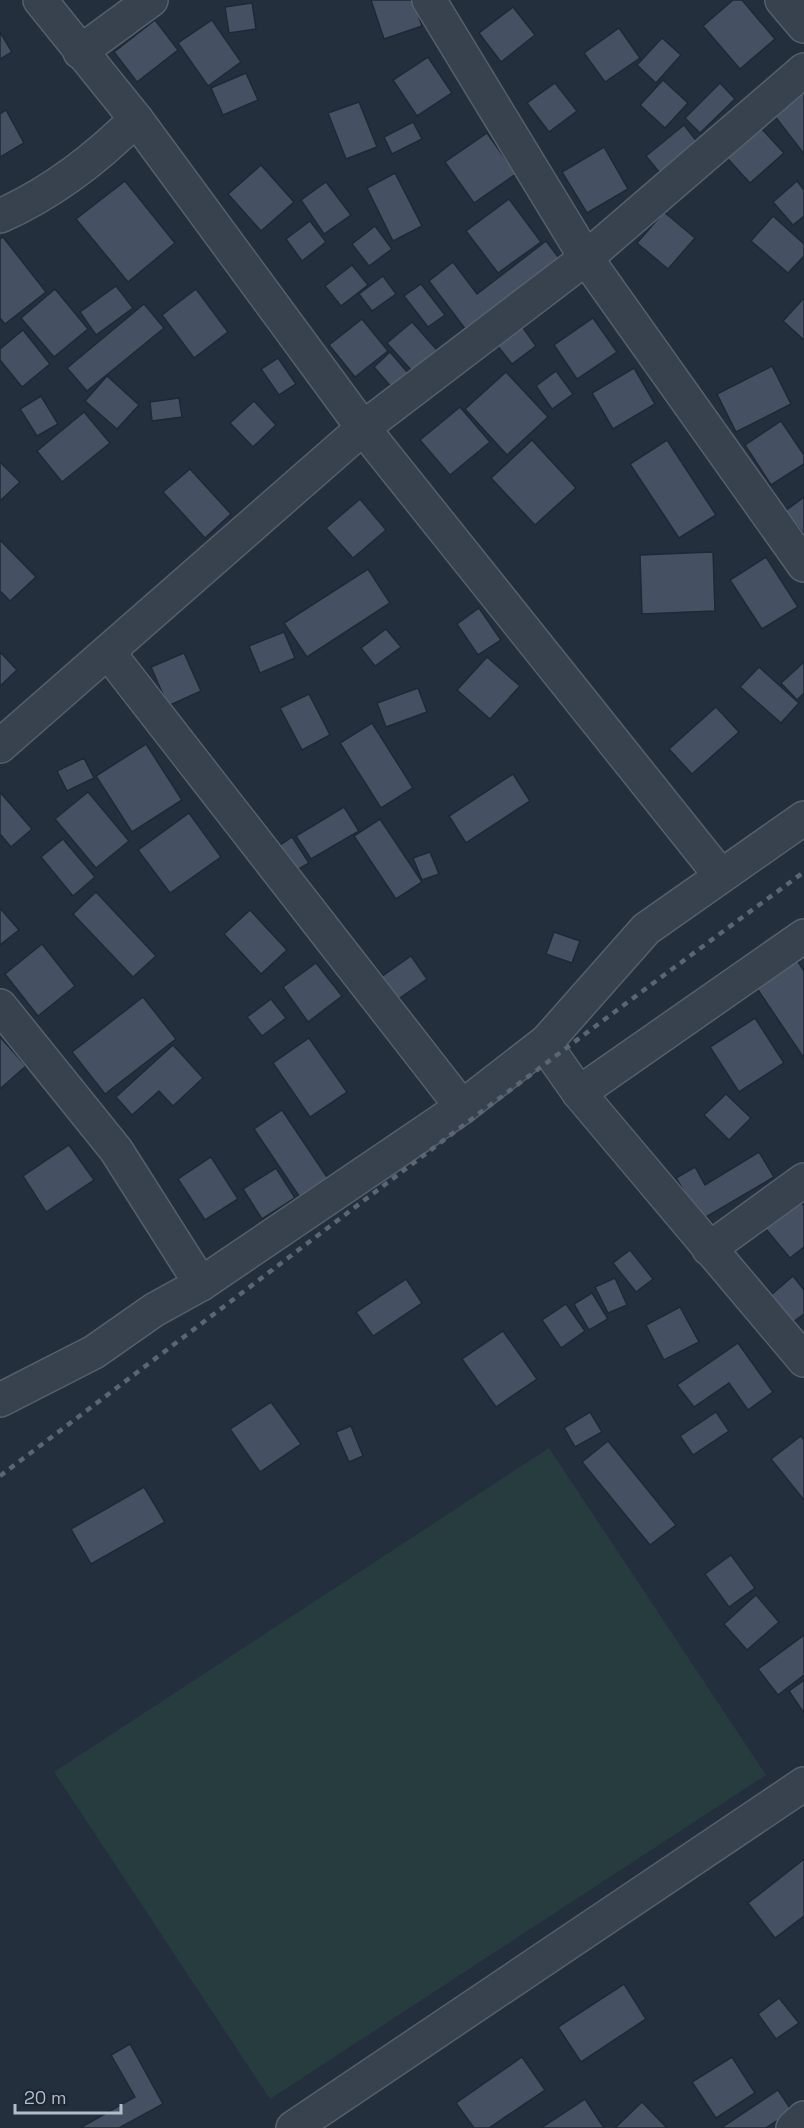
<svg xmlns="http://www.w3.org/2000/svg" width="804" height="2128" viewBox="0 0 804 2128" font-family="'Space Grotesk',sans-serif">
	<rect width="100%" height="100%" fill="#242f3e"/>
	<path fill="#263c3f" d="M549,1448l217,327 -496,324 -216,-327z"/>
	<g fill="#455162" stroke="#1f2835" stroke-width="1.5">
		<path d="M371,0h42l9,26 -38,13z"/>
		<path d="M733,0h9l33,39 -35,30 -37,-43z"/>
		<path d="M252,3l4,26 -27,4 -4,-26z"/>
		<path d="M513,7l22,28 -34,27 -22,-29z"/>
		<path d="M155,20l23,30 -41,32 -23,-30z"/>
		<path d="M212,20l29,42 -33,24 -30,-43z"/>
		<path d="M619,28l21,30 -35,24 -21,-29z"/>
		<path d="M0,32l12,20 -12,7z"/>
		<path d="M662,38l19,17 -25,28 -19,-18z"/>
		<path d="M428,57l24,36 -35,23 -24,-36z"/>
		<path d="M246,73l12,27 -35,15 -12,-27z"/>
		<path d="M663,80l25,23 -23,25 -25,-23z"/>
		<path d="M555,83l22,28 -28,21 -22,-29z"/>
		<path d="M720,83l15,16 -35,34 -15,-15z"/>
		<path d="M804,92v62l-30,-39z"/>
		<path d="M359,102l18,45 -31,12 -18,-46z"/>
		<path d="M6,110l18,33 -24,14v-43z"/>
		<path d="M413,122l9,17 -30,15 -8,-17z"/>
		<path d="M684,125l18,23 -38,30 -18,-22z"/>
		<path d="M761,128l23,25 -34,30 -23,-25z"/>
		<path d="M487,133l29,41 -42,29 -29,-41z"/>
		<path d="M604,147l24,42 -41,24 -25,-41z"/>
		<path d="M261,165l33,37 -33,29 -33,-37z"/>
		<path d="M395,173l27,53 -29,15 -26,-53z"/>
		<path d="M125,181l50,62 -47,39 -52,-63z"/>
		<path d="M797,181l7,9v26l-11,9 -20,-23z"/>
		<path d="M326,182l25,33 -27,19 -23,-34z"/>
		<path d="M509,199l32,43 -43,31 -32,-42z"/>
		<path d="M664,212l31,26 -27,31 -31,-26z"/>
		<path d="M773,216l31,28v12l-16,17 -37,-32z"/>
		<path d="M310,221l16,21 -24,19 -16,-22z"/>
		<path d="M375,226l17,23 -23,17 -17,-22z"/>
		<path d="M3,237l43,55 -41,32 -5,-6v-79z"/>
		<path d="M546,241l16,21 -93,72 -40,-53 24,-19 24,32z"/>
		<path d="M352,265l16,20 -27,21 -16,-20z"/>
		<path d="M383,276l13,18 -24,17 -13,-17z"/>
		<path d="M421,284l24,31 -17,12 -24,-31z"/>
		<path d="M116,286l17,22 -37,27 -16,-23z"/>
		<path d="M55,289l33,40 -34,28 -33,-39z"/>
		<path d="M196,289l32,43 -34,26 -32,-43z"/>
		<path d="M804,298v42l-21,-19z"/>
		<path d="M144,304l20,24 -77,63 -20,-23z"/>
		<path d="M593,318l24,34 -40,27 -23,-34z"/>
		<path d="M362,319l26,32 -33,26 -26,-32z"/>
		<path d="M412,322l25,28 -25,21 -25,-28z"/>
		<path d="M521,325l15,21 -24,18 -16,-20z"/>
		<path d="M23,330l27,34 -28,23 -22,-27v-11z"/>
		<path d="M390,352l18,21 -16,15 -18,-21z"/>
		<path d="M278,358l18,26 -17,11 -18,-26z"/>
		<path d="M772,366l19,38 -55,28 -19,-38z"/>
		<path d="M634,368l21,36 -42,25 -21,-36z"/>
		<path d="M556,371l17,23 -21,15 -16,-23z"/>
		<path d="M506,372l42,45 -41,38 -42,-46z"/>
		<path d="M107,376l32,29 -22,24 -32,-28z"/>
		<path d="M41,396l17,28 -21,12 -17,-27z"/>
		<path d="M179,398l3,19 -30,4 -2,-19z"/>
		<path d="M254,401l22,24 -23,22 -23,-24z"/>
		<path d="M460,407l30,35 -40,33 -30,-35z"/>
		<path d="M84,412l26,31 -48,39 -25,-31z"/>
		<path d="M781,421l23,34v9l-33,21 -26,-40z"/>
		<path d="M532,440l44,48 -41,37 -44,-47z"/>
		<path d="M667,440l49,75 -37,23 -49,-74z"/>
		<path d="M0,462l20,20 -20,19z"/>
		<path d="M190,469l41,45 -26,24 -42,-46z"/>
		<path d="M804,497v35l-1,1 -18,-22z"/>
		<path d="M360,499l26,31 -33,28 -27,-30z"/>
		<path d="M0,540l36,37 -26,24 -10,-10z"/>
		<path d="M713,552l2,59 -73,3 -2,-59z"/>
		<path d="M766,557l32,50 -36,22 -32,-49z"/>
		<path d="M368,569l22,34 -83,54 -23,-34z"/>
		<path d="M479,608l22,32 -23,15 -21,-31z"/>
		<path d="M386,629l15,18 -26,19 -14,-18z"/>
		<path d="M284,632l11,26 -35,15 -11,-27z"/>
		<path d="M0,652l17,18 -17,16z"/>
		<path d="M184,653l17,38 -33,15 -17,-39z"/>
		<path d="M487,657l33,29 -30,33 -33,-29z"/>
		<path d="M804,662v31l-7,7 -16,-17z"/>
		<path d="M759,667l40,36 -18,20 -41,-36z"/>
		<path d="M418,688l9,24 -41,15 -9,-24z"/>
		<path d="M309,694l21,41 -28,15 -22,-42z"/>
		<path d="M716,707l23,25 -47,42 -23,-25z"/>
		<path d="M372,723l41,65 -32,20 -41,-65z"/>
		<path d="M146,744l36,56 -50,32 -36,-56z"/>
		<path d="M84,758l10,20 -27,13 -10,-20z"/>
		<path d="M513,774l17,27 -64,42 -17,-27z"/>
		<path d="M0,792l32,37 -21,18 -11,-13z"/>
		<path d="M88,792l41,49 -33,27 -41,-49z"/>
		<path d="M344,807l15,24 -48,28 -15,-23z"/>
		<path d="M189,813l32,44 -51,36 -32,-43z"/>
		<path d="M380,819l42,63 -26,17 -42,-63z"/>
		<path d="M292,837l17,26 -17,10 -16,-25z"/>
		<path d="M63,839l32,38 -22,19 -32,-39z"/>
		<path d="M430,852l9,22 -17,6 -9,-22z"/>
		<path d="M96,892l60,64 -23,21 -60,-63z"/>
		<path d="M0,908l19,22 -19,15z"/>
		<path d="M250,910l37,40 -26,24 -37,-40z"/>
		<path d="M554,932l26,9 -8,22 -26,-9z"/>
		<path d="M42,944l33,42 -37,30 -33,-42z"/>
		<path d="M411,956l16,23 -30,21 -16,-23z"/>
		<path d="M797,960l7,11v87l-48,-71z"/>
		<path d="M316,963l26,33 -34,26 -25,-35z"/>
		<path d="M143,997l33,42 -71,55 -33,-42z"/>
		<path d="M271,999l15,19 -24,18 -15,-19z"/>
		<path d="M755,1018l29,45 -45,29 -29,-45z"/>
		<path d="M0,1037l26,29 -26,23z"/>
		<path d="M309,1038l38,54 -37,25 -37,-54z"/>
		<path d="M173,1045l30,33 -30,28 -14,-15 -27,24 -16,-18z"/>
		<path d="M726,1094l25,24 -22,22 -25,-25z"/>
		<path d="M282,1110l47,70 -28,19 -47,-70z"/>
		<path d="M69,1145l25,35 -48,32 -23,-36z"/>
		<path d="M759,1152l15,25 -73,43 -25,-42 19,-11 10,18z"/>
		<path d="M211,1157l27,42 -33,21 -27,-41z"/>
		<path d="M276,1168l19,30 -33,21 -19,-30z"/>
		<path d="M799,1200l5,6v41l-14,11 -25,-30z"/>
		<path d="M630,1250l23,29 -17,13 -23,-29z"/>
		<path d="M793,1276l11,14v24l-11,8 -22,-27z"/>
		<path d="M615,1278l12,27 -19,8 -13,-26z"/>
		<path d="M406,1279l16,24 -49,33 -17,-24z"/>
		<path d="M592,1293l16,26 -19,11 -15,-26z"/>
		<path d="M566,1304l19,27 -24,17 -19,-28z"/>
		<path d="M680,1307l19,35 -35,18 -18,-35z"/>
		<path d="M503,1331l34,48 -41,28 -34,-48z"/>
		<path d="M738,1343l35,49 -25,18 -19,-27 -35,24 -17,-22z"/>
		<path d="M271,1402l30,42 -41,28 -30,-43z"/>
		<path d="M590,1412l12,20 -27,15 -11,-19z"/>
		<path d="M716,1412l13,19 -36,24 -13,-19z"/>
		<path d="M351,1426l12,30 -14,6 -13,-30z"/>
		<path d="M801,1436l3,4v60l-33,-41z"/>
		<path d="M608,1441l68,84 -26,20 -68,-83z"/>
		<path d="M144,1487l21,35 -74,42 -20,-35z"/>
		<path d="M731,1555l24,33 -26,19 -24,-33z"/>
		<path d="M756,1595l23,27 -32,28 -23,-26z"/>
		<path d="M804,1635v40l-26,20 -20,-26z"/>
		<path d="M804,1680v33l-15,-22z"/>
		<path d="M804,1859v57l-29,22 -27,-35z"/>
		<path d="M624,1984l22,35 -65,43 -23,-35z"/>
		<path d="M779,1998l20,25 -23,16 -18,-25z"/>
		<path d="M130,2044l33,60 -44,24h-39l55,-31 -24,-42z"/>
		<path d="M522,2057l23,33 -56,38h-15l-18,-25z"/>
		<path d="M732,2057l23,36 -39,25 -24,-36z"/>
		<path d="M778,2090l14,21 -26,17h-45z"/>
		<path d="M585,2099l19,29h-63z"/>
		<path d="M642,2102l25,26h-52z"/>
	</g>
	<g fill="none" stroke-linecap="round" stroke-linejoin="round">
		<g stroke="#565f6c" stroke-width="36">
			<g id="street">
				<path d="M40,0l96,119 227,309 358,448"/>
				<path d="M429,0l157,258 218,307"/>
				<path d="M782,0l22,26"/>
				<path d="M80,52l71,-52"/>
				<path d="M0,216c52,-23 96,-57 136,-97"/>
				<path d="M108,652l354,455"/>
				<path d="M0,746l363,-318 223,-170 218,-188"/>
				<path d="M804,818l-158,111 -99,112 6,15 26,37 225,267"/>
				<path d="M0,1006l116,144 85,134"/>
				<path d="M579,1093l225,-157"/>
				<path d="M709,1249l95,-69"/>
				<path d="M0,1400l94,-48 60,-42 47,-26 261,-177 85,-66"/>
				<path d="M293,2128l511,-344"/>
				<path d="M793,2128l11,-10"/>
			</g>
		</g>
		<use href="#street" stroke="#38414e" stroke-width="33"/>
		<path stroke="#5a6575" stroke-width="4.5" stroke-dasharray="6 6" stroke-linecap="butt" d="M0,1476c268,-202 533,-406 804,-604"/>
	</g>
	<path d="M15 2104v9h106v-9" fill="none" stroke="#b4bcc9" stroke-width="3"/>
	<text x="24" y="2104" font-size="18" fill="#b4bcc9" stroke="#1d2633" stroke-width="4.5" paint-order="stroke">20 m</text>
</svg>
